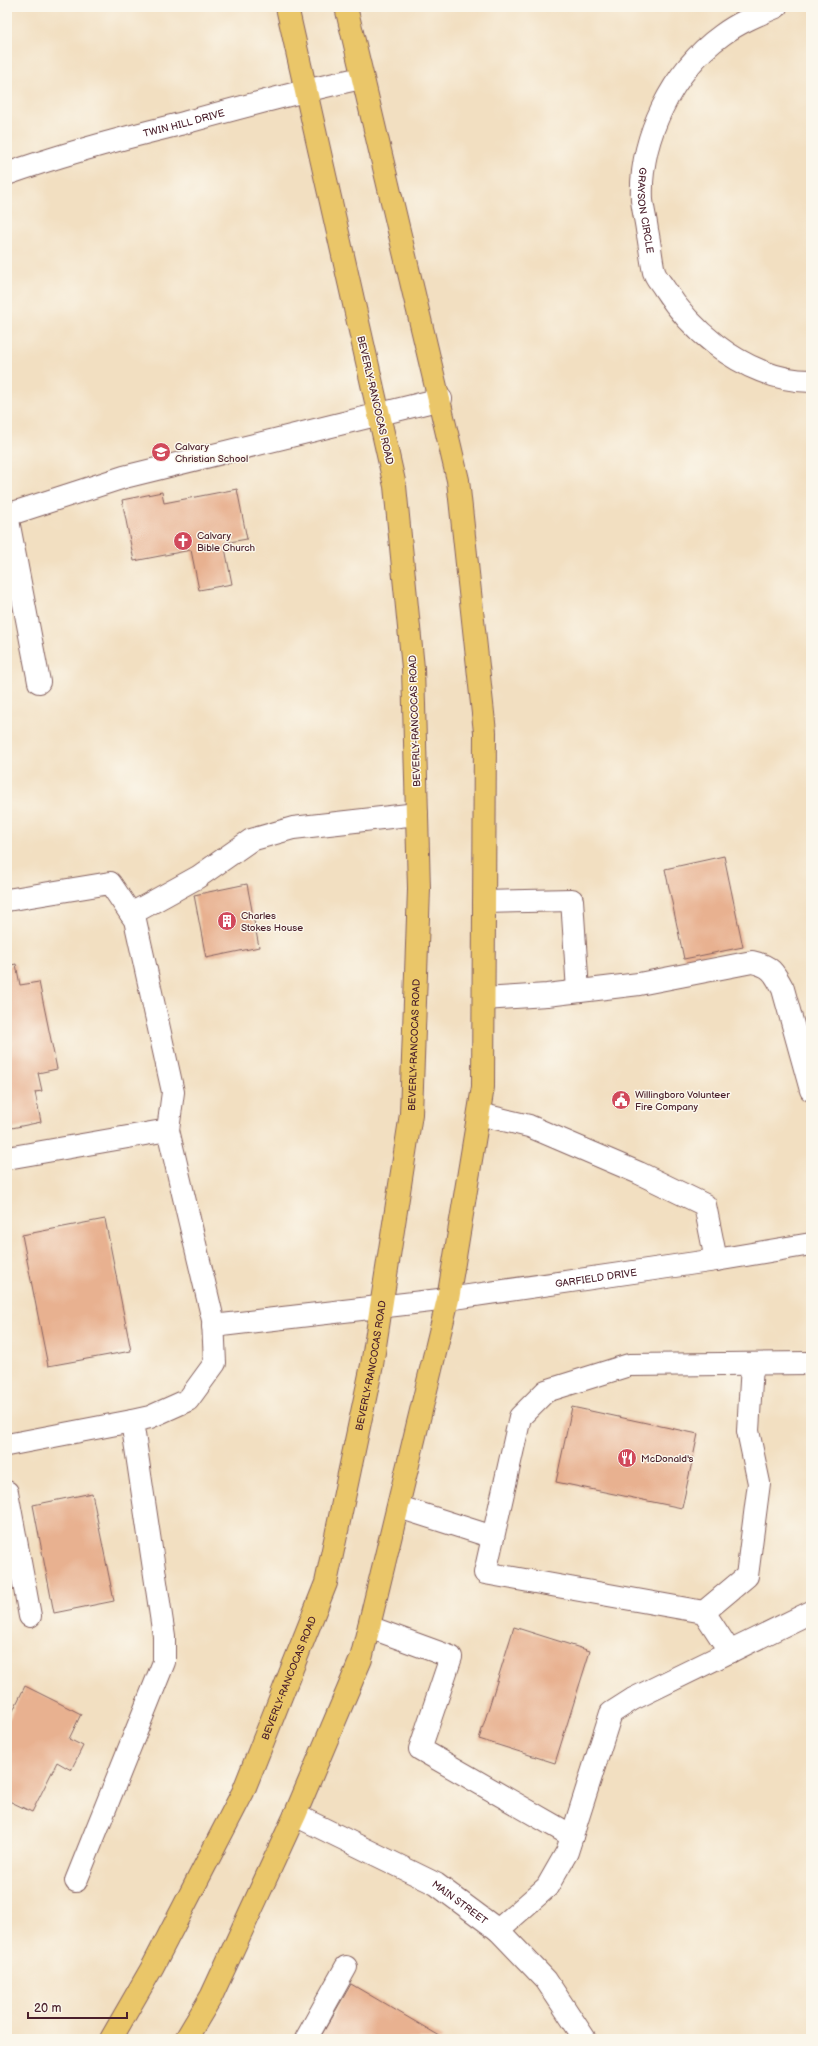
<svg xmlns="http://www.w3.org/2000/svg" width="818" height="2046" viewBox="0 0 818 2046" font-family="'Balsamiq Sans',sans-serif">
	<rect width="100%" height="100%" fill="#fbf7ec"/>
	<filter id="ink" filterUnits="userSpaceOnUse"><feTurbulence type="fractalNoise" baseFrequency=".025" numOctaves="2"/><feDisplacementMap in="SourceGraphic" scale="8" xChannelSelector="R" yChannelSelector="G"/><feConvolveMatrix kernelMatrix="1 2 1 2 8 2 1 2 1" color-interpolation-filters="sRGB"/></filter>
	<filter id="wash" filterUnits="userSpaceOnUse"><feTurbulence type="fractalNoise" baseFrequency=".012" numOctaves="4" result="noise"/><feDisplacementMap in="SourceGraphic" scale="16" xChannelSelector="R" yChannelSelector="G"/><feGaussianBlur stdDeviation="0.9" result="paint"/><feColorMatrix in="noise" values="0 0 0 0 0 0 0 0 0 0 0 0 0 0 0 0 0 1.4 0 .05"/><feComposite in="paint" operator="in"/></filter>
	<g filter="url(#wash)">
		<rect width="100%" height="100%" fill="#f2dfc1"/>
		<g id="blocks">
			<g fill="#e8b190">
				<path d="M237,489l10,50 -23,4 8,41 -33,6 -8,-40 -57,11 -12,-61 40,-8 2,11z"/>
				<path d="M724,856l19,91 -59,12 -19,-90z"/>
				<path d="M247,884l12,63 -53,11 -12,-63z"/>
				<path d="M16,964l4,21 19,-3 18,87 -19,4 4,18 -7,1 6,30 -34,7v-163z"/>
				<path d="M105,1219l26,132 -83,15 -26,-131z"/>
				<path d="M572,1407l126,27 -16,74 -126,-26z"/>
				<path d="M92,1493l22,108 -60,12 -21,-108z"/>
				<path d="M514,1627l76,24 -35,112 -76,-24z"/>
				<path d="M25,1686l56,28 -12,25 14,7 -12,24 -14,-8 -25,50 -25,-12v-77z"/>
				<path d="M351,1984l94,55h-118l-6,-3z"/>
			</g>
		</g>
	</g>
	<g filter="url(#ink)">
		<use href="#blocks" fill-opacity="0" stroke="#856260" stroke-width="1"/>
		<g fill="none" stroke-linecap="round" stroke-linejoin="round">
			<g stroke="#856260" stroke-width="24">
				<g id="minor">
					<path id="s1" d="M776,7c-19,8 -38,16 -54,28 -50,36 -83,104 -80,165 1,10 4,21 5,30 3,14 4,29 7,42 2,6 7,11 10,16 14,22 31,41 52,57 27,21 61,36 95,36"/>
					<path id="s2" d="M7,174c55,-20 112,-35 169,-49 62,-17 123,-34 186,-47"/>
					<path d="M39,682l-32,-167 117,-38 317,-78"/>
					<path d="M7,900l103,-17 25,37 38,172 -5,38 45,190 2,43 -27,37 -38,17 -18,4 32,215v26l-88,219"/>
					<path d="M484,902l88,-2 6,91"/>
					<path d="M131,914l67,-37 53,-37 42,-12 124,-14"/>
					<path d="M484,999l63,-4 92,-11 113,-22c19,4 22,10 31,27l28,101"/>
					<path d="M479,1114l50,12 110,47 66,32 11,55"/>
					<path d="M7,1158l161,-28"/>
					<path id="s3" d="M213,1326l235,-27 268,-39 95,-16"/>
					<path d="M7,1445l125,-24"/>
					<path d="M7,1492l23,124"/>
					<path d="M399,1507l94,30"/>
					<path d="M704,1612l43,-36 12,-93 -11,-52 4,-66"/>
					<path d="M369,1627l82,30 -31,92 152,87"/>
					<path d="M730,1652l-26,-40 -219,-39 35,-156 26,-26 83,-26 182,-2"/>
					<path id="s4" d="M295,1815l141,69 62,46 48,50 39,59"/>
					<path d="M498,1930l49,-43 20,-35 44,-139 22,-14 178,-87"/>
					<path d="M306,2039l40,-72"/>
				</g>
			</g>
			<g stroke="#856260" stroke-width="24">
				<g id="major">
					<path id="s5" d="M111,2039l42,-73 90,-174 83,-209 46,-218 39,-251 8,-225 -6,-221 -18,-182 -108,-479"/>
					<path d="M186,2039l25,-42 84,-182 66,-156 87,-360 35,-212 2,-355 -27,-252 -112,-473"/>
				</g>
			</g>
			<use href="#minor" stroke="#fff" stroke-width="22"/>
			<use href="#major" stroke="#eac669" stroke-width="22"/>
		</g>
	</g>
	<defs>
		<g id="school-disc" transform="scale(1)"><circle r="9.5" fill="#d1495b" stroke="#fbf7ec"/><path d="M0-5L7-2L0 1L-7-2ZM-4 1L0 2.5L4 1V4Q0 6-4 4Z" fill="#fff"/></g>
		<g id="church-disc" transform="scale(1)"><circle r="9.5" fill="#d1495b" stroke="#fbf7ec"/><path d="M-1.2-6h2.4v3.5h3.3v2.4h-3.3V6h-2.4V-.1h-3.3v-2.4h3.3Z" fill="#fff"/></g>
		<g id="building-disc" transform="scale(1)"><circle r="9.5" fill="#d1495b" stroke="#fbf7ec"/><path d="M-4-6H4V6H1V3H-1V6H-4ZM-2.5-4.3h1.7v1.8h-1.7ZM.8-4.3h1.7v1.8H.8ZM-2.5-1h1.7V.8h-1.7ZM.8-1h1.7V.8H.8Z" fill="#fff"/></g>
		<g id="civic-disc" transform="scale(1)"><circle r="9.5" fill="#d1495b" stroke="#fbf7ec"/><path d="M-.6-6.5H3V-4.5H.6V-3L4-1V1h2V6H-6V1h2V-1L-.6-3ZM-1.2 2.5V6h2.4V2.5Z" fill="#fff"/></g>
		<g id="restaurant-disc" transform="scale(1)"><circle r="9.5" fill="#d1495b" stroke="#fbf7ec"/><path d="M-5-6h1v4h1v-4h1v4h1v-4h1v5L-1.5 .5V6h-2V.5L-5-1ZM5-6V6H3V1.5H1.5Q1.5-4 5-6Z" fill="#fff"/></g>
	</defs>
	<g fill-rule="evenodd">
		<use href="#school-disc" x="161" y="452"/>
		<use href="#church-disc" x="183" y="541"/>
		<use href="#building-disc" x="227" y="921"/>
		<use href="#civic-disc" x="621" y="1100"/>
		<use href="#restaurant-disc" x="627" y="1458"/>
	</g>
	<g text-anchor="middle" stroke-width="3" stroke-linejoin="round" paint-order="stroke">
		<g font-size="10" fill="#4a1f2b" stroke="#fbf7ec">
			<text dy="4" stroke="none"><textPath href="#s2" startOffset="184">TWIN HILL DRIVE</textPath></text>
			<text dy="4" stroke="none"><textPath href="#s1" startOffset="262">GRAYSON CIRCLE</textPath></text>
			<text transform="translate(376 400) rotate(77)" y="4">BEVERLY-RANCOCAS ROAD</text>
			<text transform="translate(414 721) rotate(-92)" y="4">BEVERLY-RANCOCAS ROAD</text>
			<text dy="4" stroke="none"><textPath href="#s5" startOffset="1051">BEVERLY-RANCOCAS ROAD</textPath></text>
			<text dy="4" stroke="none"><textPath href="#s3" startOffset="386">GARFIELD DRIVE</textPath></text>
			<text dy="4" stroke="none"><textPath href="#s5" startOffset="727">BEVERLY-RANCOCAS ROAD</textPath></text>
			<text dy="4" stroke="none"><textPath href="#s5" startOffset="403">BEVERLY-RANCOCAS ROAD</textPath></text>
			<text dy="4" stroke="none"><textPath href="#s4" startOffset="187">MAIN STREET</textPath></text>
		</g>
		<g font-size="10" fill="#4a1f2b" stroke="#fbf7ec" text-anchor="start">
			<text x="175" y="450">Calvary<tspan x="175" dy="12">Christian School</tspan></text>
			<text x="197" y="539">Calvary<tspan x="197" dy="12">Bible Church</tspan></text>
			<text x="241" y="919">Charles<tspan x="241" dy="12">Stokes House</tspan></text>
			<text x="635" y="1098">Willingboro Volunteer<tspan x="635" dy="12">Fire Company</tspan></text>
			<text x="641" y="1462">McDonald's</text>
		</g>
	</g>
	<rect width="818" height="2046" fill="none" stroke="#fbf7ec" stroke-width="24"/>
	<path d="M28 2012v6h99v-6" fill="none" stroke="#4a1f2b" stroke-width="2"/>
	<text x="34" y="2012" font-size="12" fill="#4a1f2b" stroke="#fbf7ec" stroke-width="3" paint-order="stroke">20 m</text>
</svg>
